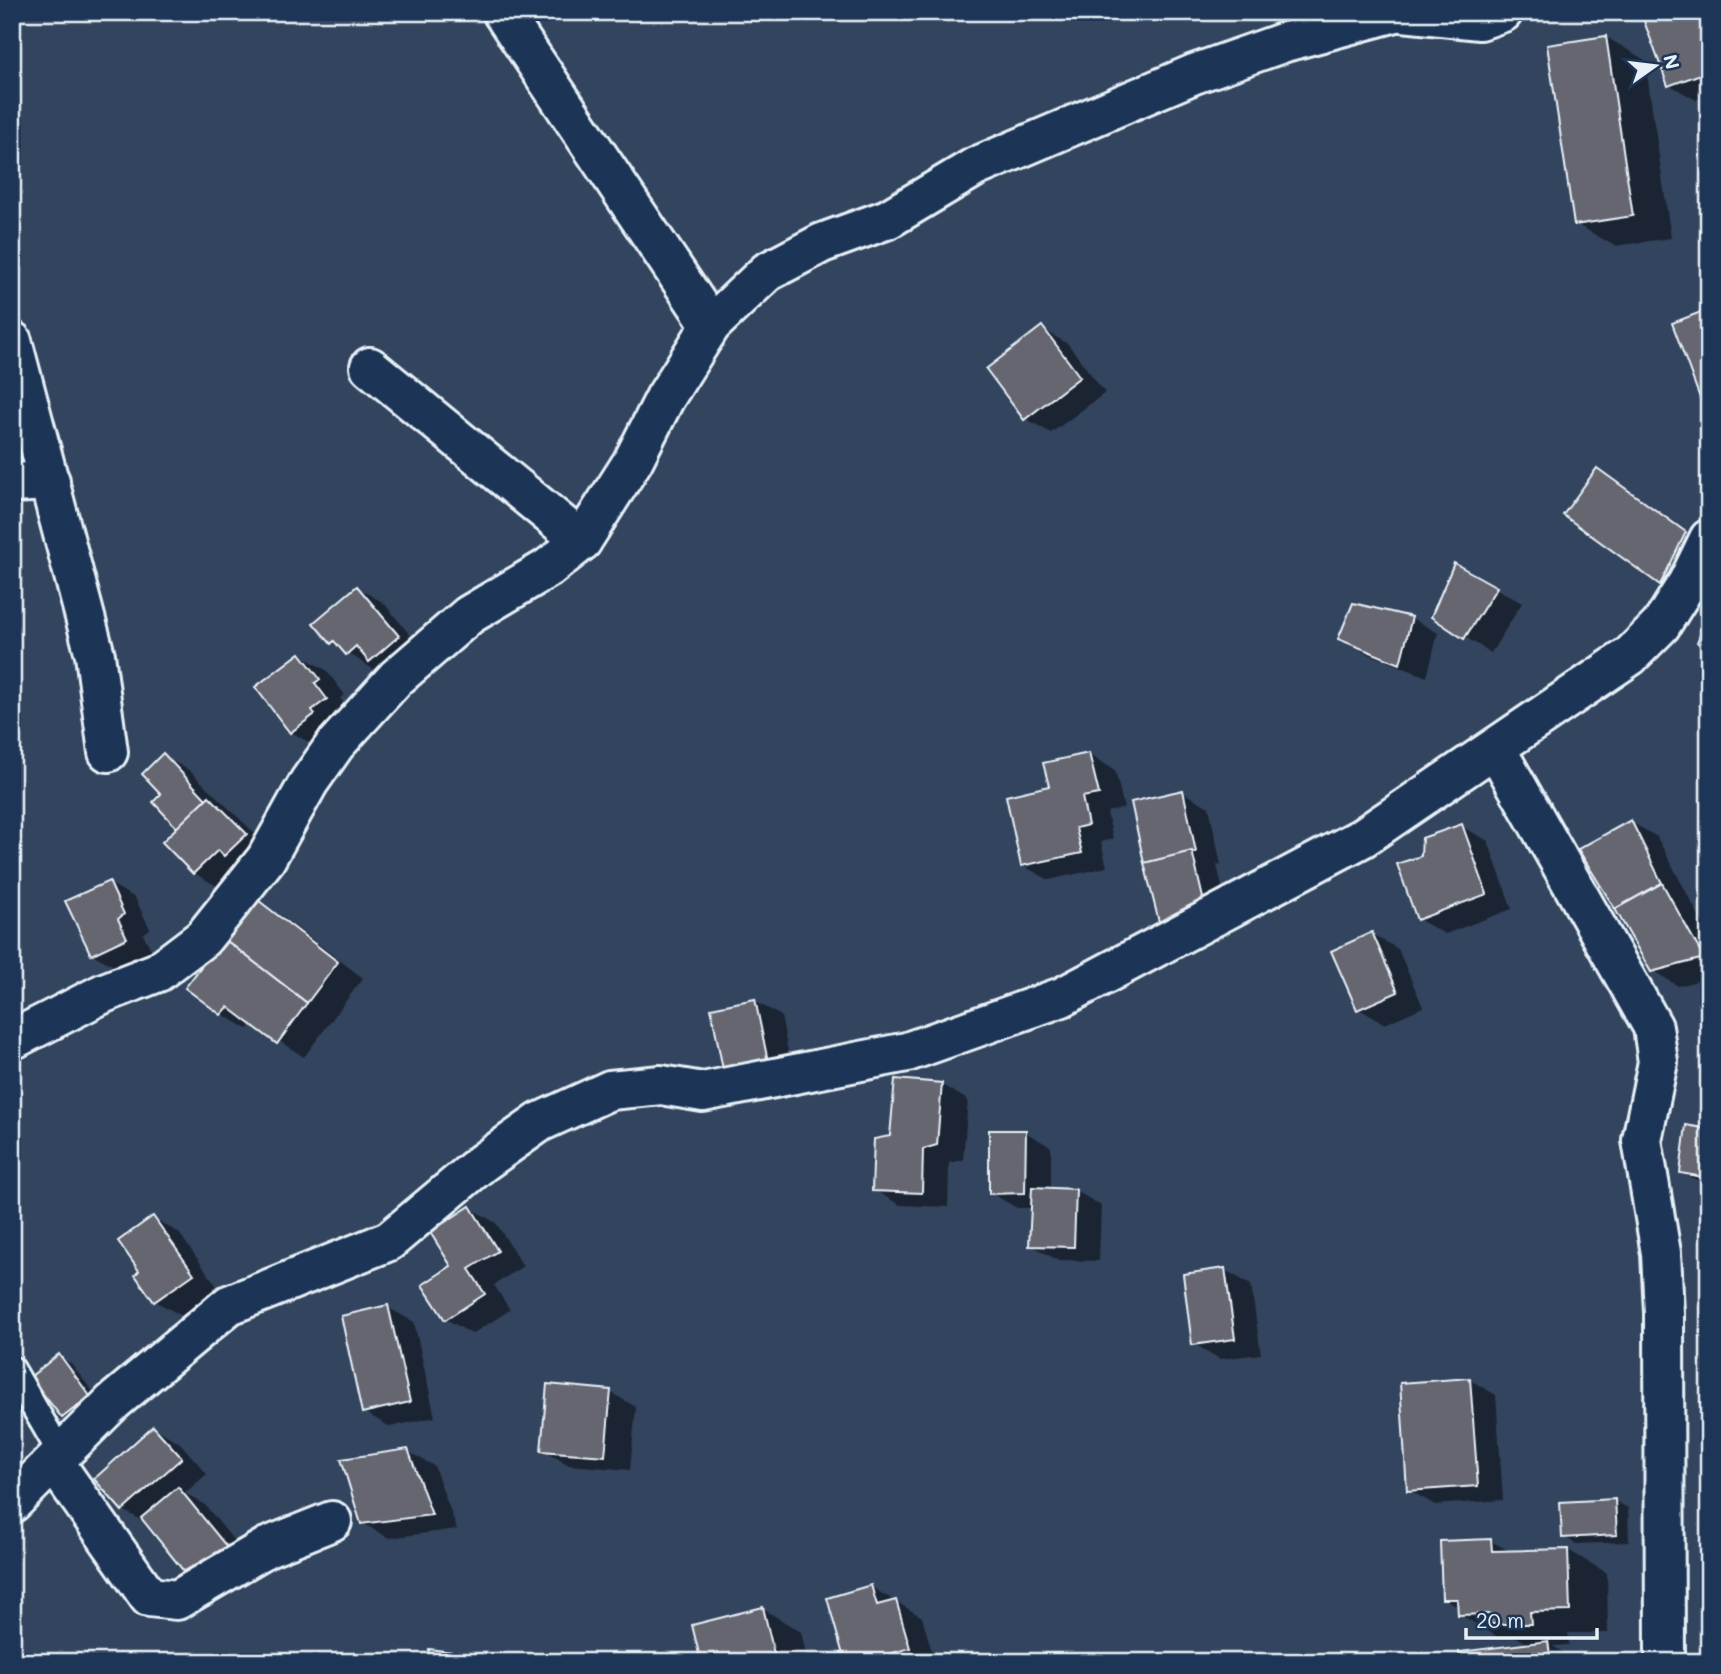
<svg xmlns="http://www.w3.org/2000/svg" width="1721" height="1674" viewBox="0 0 1721 1674" font-family="Mali,sans-serif">
	<rect width="100%" height="100%" fill="#33445e"/>
	<filter id="ink" filterUnits="userSpaceOnUse"><feTurbulence type="fractalNoise" baseFrequency=".0143" numOctaves="2"/><feDisplacementMap in="SourceGraphic" scale="14" xChannelSelector="R" yChannelSelector="G"/><feConvolveMatrix kernelMatrix="1 2 1 2 8 2 1 2 1" color-interpolation-filters="sRGB"/></filter>
	<g filter="url(#ink)">
		<g fill="#0007">
			<path d="M1486,12h61l-39,13z"/>
			<path d="M1650,12h59v83l-13,5 -26,-15 -26,-71z"/>
			<path d="M1606,37l39,23 26,178 -56,8 -39,-22z"/>
			<path d="M1042,329l26,15 37,49 -54,40 -26,-15z"/>
			<path d="M1598,471l111,76 -22,52 -121,-84z"/>
			<path d="M1455,566l67,37 -31,50 -58,-36z"/>
			<path d="M358,588l26,15 40,49 -28,24 -18,-11 -5,4 -41,-26z"/>
			<path d="M1411,618l27,15 -11,44 -61,-24 -26,-15z"/>
			<path d="M300,655l26,15 19,25 -5,3 12,16 -35,33 -26,-15z"/>
			<path d="M1089,755l26,15 9,38 -17,4 6,27 -12,3 6,25 -58,13 -27,-15 29,-78z"/>
			<path d="M164,756l26,15 82,79 -52,38 -26,-15 -15,-45 -16,-34z"/>
			<path d="M1182,792l27,15 12,58h-4l14,60 -44,11 -26,-15z"/>
			<path d="M1631,822l26,15 52,98v43l-31,8 -26,-16z"/>
			<path d="M1461,826l27,15 24,68 -67,25 -27,-15 5,-62z"/>
			<path d="M109,883l26,15 15,31 -7,5 10,19 -34,16 -27,-15z"/>
			<path d="M254,900l26,15 83,63 -59,79 -51,-33 -5,5 -26,-15 -34,-26z"/>
			<path d="M1372,934l26,15 25,58 -38,17 -26,-15z"/>
			<path d="M755,1001l26,15 14,70 -82,-77z"/>
			<path d="M942,1085l26,15 -5,60 -14,3 -1,44 -48,-2 -26,-15 18,-52z"/>
			<path d="M1709,1130v52l-15,-3 -12,-7z"/>
			<path d="M1025,1132l26,15v42l24,1 26,16 -2,55 -42,-1 -26,-15 2,-37h-16l-26,-15z"/>
			<path d="M470,1208l26,15 27,43 -29,19 16,25 -38,24 -26,-15 7,-52z"/>
			<path d="M153,1218l26,15 40,56 -37,27 -27,-15 -18,-26 4,-3z"/>
			<path d="M1225,1270l26,15 10,69 -41,5 -26,-15z"/>
			<path d="M387,1307l27,15 21,95 -45,10 -26,-15z"/>
			<path d="M59,1356l12,8 31,39 -26,21 -13,-7z"/>
			<path d="M1470,1380l26,15 7,105 -68,5 -26,-15z"/>
			<path d="M610,1392l26,15 -6,63 -61,-5 -26,-15z"/>
			<path d="M154,1428l26,15 27,31 -22,19 20,12 47,58 -104,-39 -25,-14z"/>
			<path d="M407,1451l27,15 23,63 -68,9 -27,-15z"/>
			<path d="M1615,1501l13,7 1,34 -53,2 -12,-7z"/>
			<path d="M1491,1541l20,11 57,-2 39,23 1,60h-40l1,12 -16,1 22,14 23,-3 9,5h-145l68,-17 -15,-9 -17,1 -39,-23v-7l-16,-9z"/>
			<path d="M871,1587l51,30 13,45h-88z"/>
			<path d="M763,1609l38,23 7,30h-105z"/>
		</g>
		<g fill="#666670" stroke="#e8f1f8" stroke-width="2">
			<path d="M1704,12l5,14v45l-41,15 -27,-73z"/>
			<path d="M1606,36l27,180 -59,9 -27,-180z"/>
			<path d="M1709,309v86l-9,3 -28,-75z"/>
			<path d="M1042,326l38,51 -56,43 -38,-51z"/>
			<path d="M1597,468l89,64 -26,53 -97,-70z"/>
			<path d="M1454,563l43,24 -33,52 -33,-22z"/>
			<path d="M357,586l42,50 -30,26 -13,-16 -10,9 -12,-14 -3,3 -18,-21z"/>
			<path d="M1353,603l59,14 -12,47 -62,-25z"/>
			<path d="M1709,614v40l-12,-12z"/>
			<path d="M300,653l20,26 -5,4 12,16 -15,11 3,4 -25,19 -35,-46z"/>
			<path d="M163,753l43,46 -29,29 -24,-26 8,-8 -19,-20z"/>
			<path d="M1089,753l10,41 -17,3 6,28 -12,3 6,25 -61,13 -15,-70 43,-10 -6,-23z"/>
			<path d="M1183,790l13,62 -52,11 -13,-61z"/>
			<path d="M209,796l38,38 -23,22 -6,-6 -25,24 -31,-32z"/>
			<path d="M1631,820l31,63 -47,26 -37,-60z"/>
			<path d="M1462,824l25,70 -70,26 -20,-56 24,-8 1,-18z"/>
			<path d="M1192,851l14,60 -47,11 -15,-59z"/>
			<path d="M109,881l15,33 -6,5 9,19 -36,17 -26,-54z"/>
			<path d="M1662,883l42,75 -53,14 -36,-63z"/>
			<path d="M254,897l84,65 -31,41 -84,-65z"/>
			<path d="M1372,932l26,60 -41,18 -26,-59z"/>
			<path d="M223,938l84,65 -30,41 -49,-37 -7,8 -36,-27z"/>
			<path d="M755,999l15,72 -45,9 -14,-72z"/>
			<path d="M895,1079l47,4 -5,62 -14,4 -1,44 -50,-2 2,-52 16,-3z"/>
			<path d="M1686,1125l23,4v49l-29,-5z"/>
			<path d="M989,1130h37l-1,63 -36,1z"/>
			<path d="M1032,1187l44,2 -2,58 -45,-1z"/>
			<path d="M470,1206l28,45 -29,18 16,25 -40,26 -23,-35 29,-19 -21,-34z"/>
			<path d="M153,1216l41,58 -40,28 -19,-27 4,-4 -21,-30z"/>
			<path d="M1225,1268l10,71 -43,6 -9,-71z"/>
			<path d="M388,1305l22,97 -48,11 -21,-97z"/>
			<path d="M59,1354l31,42 -28,22 -32,-41z"/>
			<path d="M1470,1378l8,108 -71,5 -7,-108z"/>
			<path d="M547,1384l64,6 -6,66 -64,-5z"/>
			<path d="M153,1426l29,32 -60,53 -28,-32z"/>
			<path d="M408,1449l24,66 -71,9 -20,-65z"/>
			<path d="M178,1487l49,60 -37,32 -49,-61z"/>
			<path d="M1615,1499l2,36 -55,3 -2,-36z"/>
			<path d="M1491,1539l1,12 76,-2 2,62 -40,1 1,12h-40v-10l-33,1 -1,-16h-15l-2,-58z"/>
			<path d="M871,1585l6,20 19,-5 14,48 -48,14h-17l-18,-64z"/>
			<path d="M763,1607l13,55h-75l-9,-37z"/>
			<path d="M1548,1641l3,21h-90l-2,-10z"/>
			<path d="M429,1649l47,6 -1,7h-48z"/>
			<path d="M1599,1655l1,7h-50h1z"/>
		</g>
		<g fill="none" stroke-linecap="round" stroke-linejoin="round">
			<g stroke="#e8f1f8" stroke-width="30">
				<path id="service" d="M12,1369l49,85"/>
			</g>
			<g stroke="#e8f1f8" stroke-width="44">
				<g id="minor">
					<path d="M502,12l209,313"/>
					<path d="M1403,12l77,8 23,-8"/>
					<path d="M12,341l83,314 13,97"/>
					<path d="M370,367l212,174"/>
					<path d="M12,483l38,-2"/>
					<path d="M1496,749l157,278 5,35 -16,78 19,113 3,60 1,349"/>
					<path d="M12,1040l92,-47 54,-21 45,-34 63,-79 43,-77 26,-37 61,-67 73,-63 79,-47 34,-27 51,-80 32,-63 46,-73 56,-53 55,-29 66,-24 87,-52 219,-93 91,-32 111,-30"/>
					<path d="M54,1462l95,135 28,3 90,-53 65,-26"/>
					<path d="M12,1503l101,-101 116,-97 160,-64 93,-78 58,-41 70,-32 51,-5 42,7 204,-40 155,-55 300,-159 268,-182 31,-31 27,-43 21,-43"/>
				</g>
			</g>
			<use href="#service" stroke="#1d3557" stroke-width="24"/>
			<use href="#minor" stroke="#1d3557" stroke-width="38"/>
		</g>
	</g>
	<rect width="1721" height="1674" fill="none" stroke="#1d3557" stroke-width="42"/>
	<rect x="21" y="21" width="1679" height="1632" fill="none" stroke="#e8f1f8" stroke-width="2.5" filter="url(#ink)"/>
	<g transform="translate(1655 66) rotate(76)" stroke="#1d3557" stroke-width="5" paint-order="stroke">
	<path d="M0-5L12 26L0 18L-12 26Z" fill="#e8f1f8"/>
	<text y="-10" font-size="19" font-weight="bold" text-anchor="middle" fill="#e8f1f8">N</text>
	</g>
	<path d="M1466 1628v10h131v-10" fill="none" stroke="#e8f1f8" stroke-width="3.5"/>
	<text x="1476" y="1628" font-size="21" fill="#e8f1f8" stroke="#1d3557" stroke-width="5" paint-order="stroke">20 m</text>
</svg>
